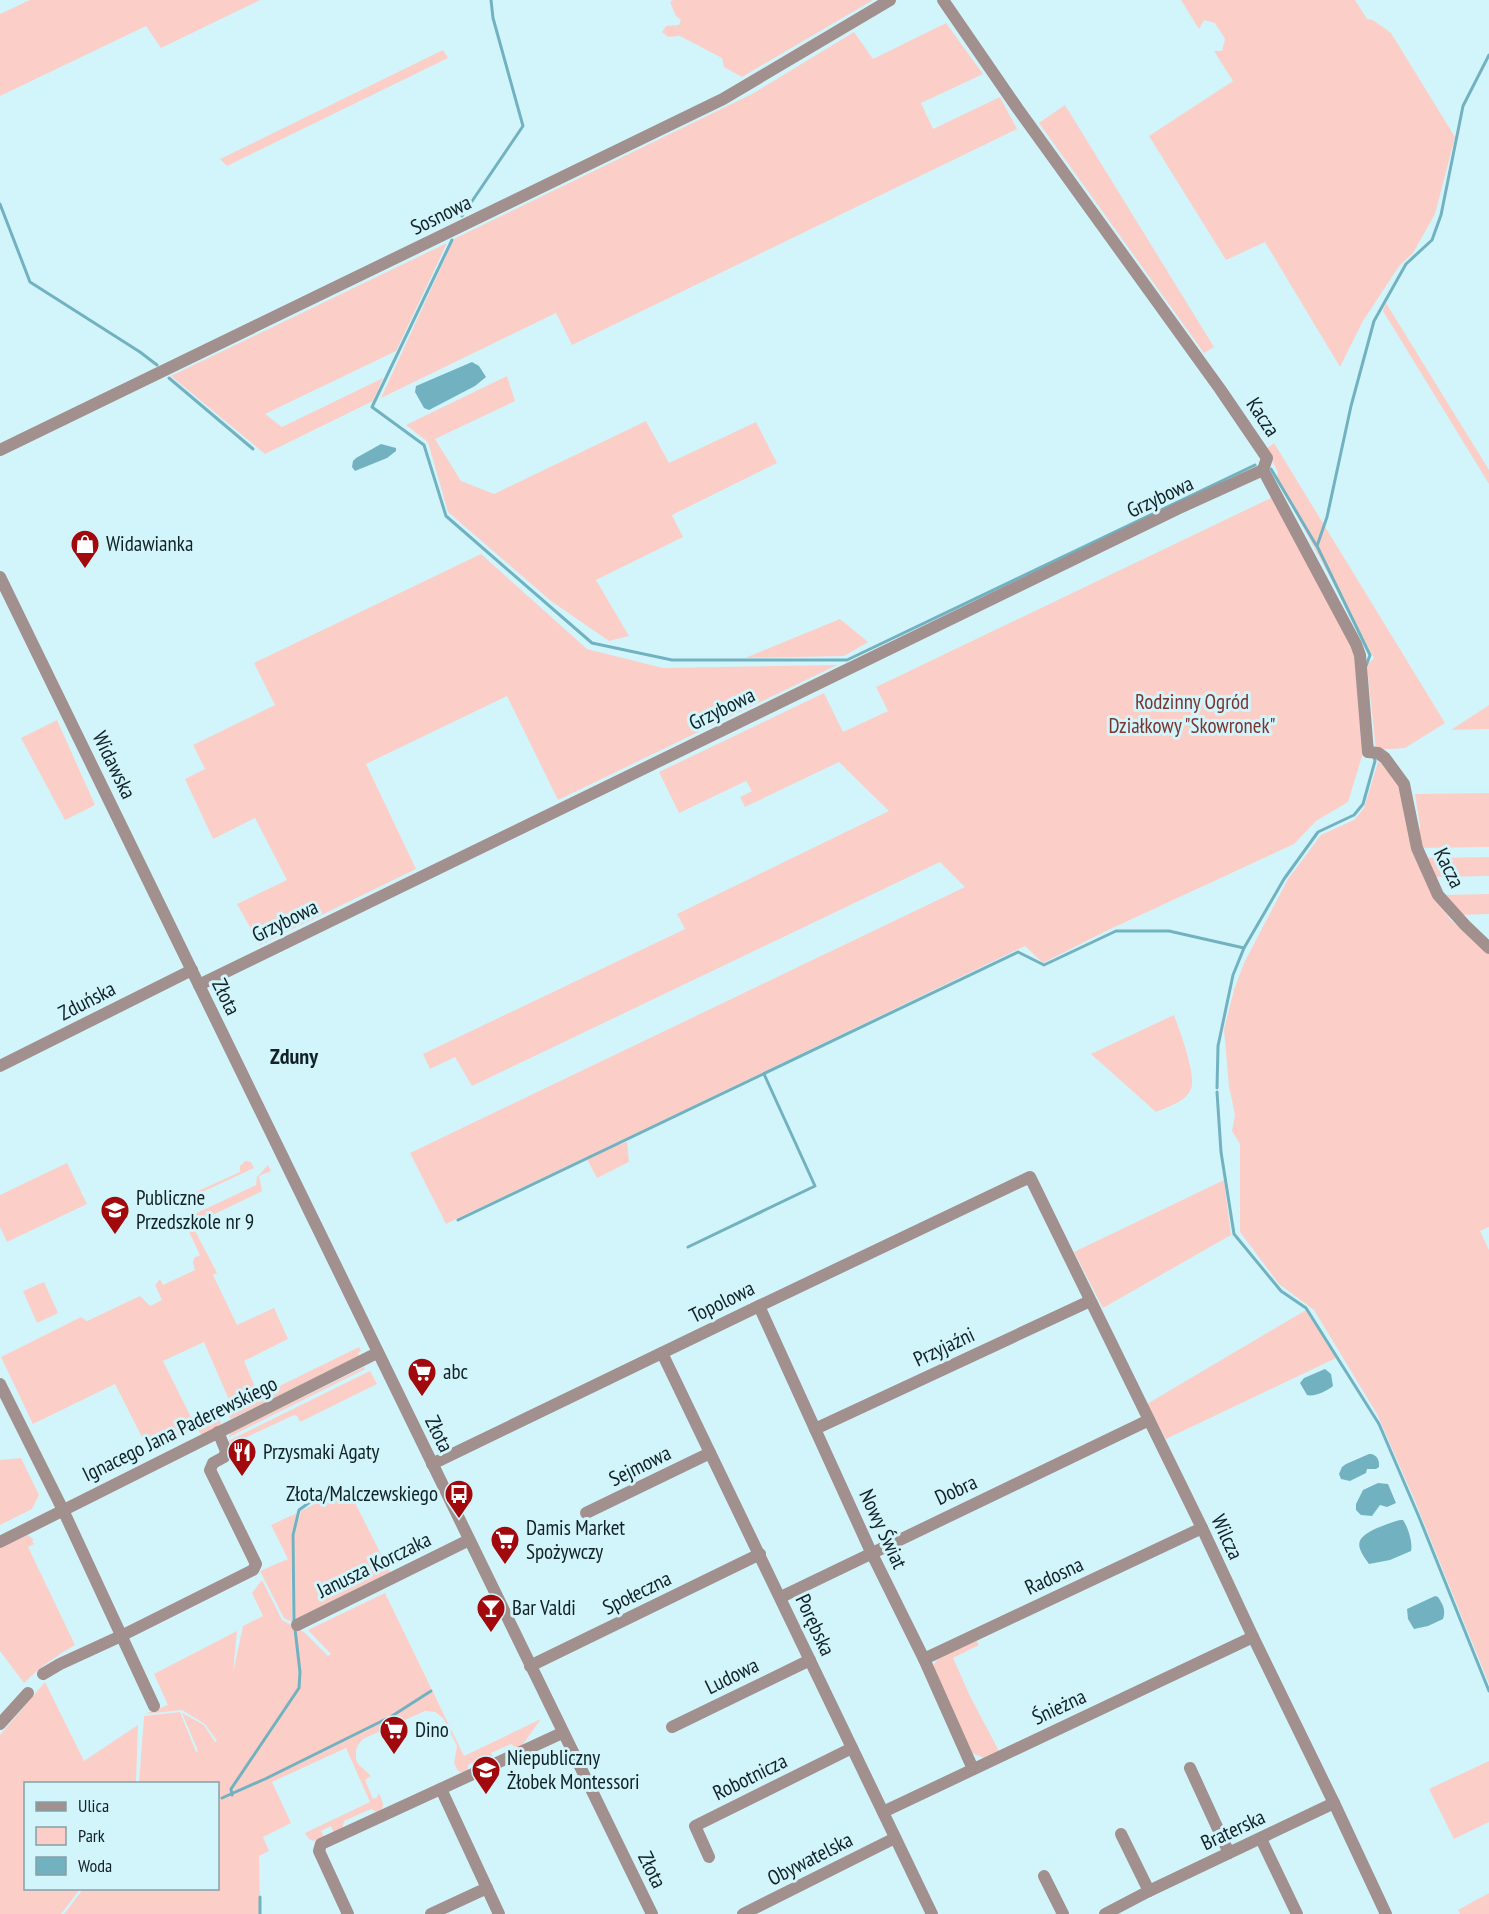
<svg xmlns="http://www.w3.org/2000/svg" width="1489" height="1914" viewBox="0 0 1489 1914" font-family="'PT Sans Narrow',sans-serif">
	<rect width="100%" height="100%" fill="#d2f5fc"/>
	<g fill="#fbcfc8">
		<path d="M30,0h230l-99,48 -15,-22 -146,70v-82z"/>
		<path d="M673,0h200l-131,77 -18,-10 -2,-9 -42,-22 -12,1 -6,-5 4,-6 13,-1 2,-5 -5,-4 -6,-14z"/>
		<path d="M1181,0h174l12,19 6,1 18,13 64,104 -20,77 -22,39 -14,13 -36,55 -23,46 -75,-125 -39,18 -77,-124 84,-55 -19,-30h8l3,-12 -10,-16 -11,-3 -5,9z"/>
		<path d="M946,23l37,51 -62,29 12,26 67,-32 17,32 -445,216 -16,-32 -175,85 73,-159 298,-145 102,-62 19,27z"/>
		<path d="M443,50l5,8 -221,108 -7,-7z"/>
		<path d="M1065,105l149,242 -10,6 -165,-230z"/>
		<path d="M447,243l-51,108 -131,63 17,13 101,-49 -10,23 -108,53 -94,-78z"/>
		<path d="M1386,303l103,167v14l-106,-173z"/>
		<path d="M507,376l8,25 -80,38 26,42 33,13 152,-73 23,42 87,-41 21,41 -105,52 11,22 -87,43 33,56 -20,5 -58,-40 -103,-89 -20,-70 -22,-17z"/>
		<path d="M1274,443l171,280 -40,25 -29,2 -9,-85 7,-7 -97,-179 1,-7 -12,-23z"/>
		<path d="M1275,496l79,156 9,101 -15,49 -32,19 -22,23 -188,87 -63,32 -18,-17 -430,207 32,-11 2,20 -32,16 -11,-21 -140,67 -36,-71 555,-266 -25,-25 -468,224 -17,-29 -25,12 -7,-15 262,-125 -8,-15 212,-103 -50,-49 -94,45 -5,-10 12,-6 -6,-10 -67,32 -20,-41 165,-79 19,39 45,-21 -12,-24z"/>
		<path d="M481,554l106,95 76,19 174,-3 -279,135 -51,-104 -141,68 50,105 -156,76 -23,-41 50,-24 -32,-62 -42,21 -28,-60 20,-10 -12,-24 82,-40 -21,-42z"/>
		<path d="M840,619l28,23 -24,14 -99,2z"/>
		<path d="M1489,705v24l-38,1z"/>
		<path d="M57,720l38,85 -30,15 -44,-82z"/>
		<path d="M1378,762l8,2 14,23 30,104 20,28 39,35v273l-9,4 9,19v434l-74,-183 -38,-87 -63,-104 -35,-26 -39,-52v-88l-8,-13 3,-16 -6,-29 -5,-57 10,-39 10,-27 44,-84 33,-44 33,-15 10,-12z"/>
		<path d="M1489,793v54l-70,1 1,-22 -5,-32z"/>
		<path d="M1489,857v19l-56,1 -9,-19z"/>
		<path d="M1489,894v20l-31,1 -16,-20z"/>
		<path d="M1174,1015c5,14 23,61 17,74 -5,13 -24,18 -35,23l-65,-58z"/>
		<path d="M245,1161l6,1 3,6 -54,25 -9,10 -6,1 -4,-3 -1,-6 3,-5 4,6 53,-24v-6z"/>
		<path d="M67,1163l20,41 -80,38 -7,-15v-32z"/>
		<path d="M268,1165l3,6 -12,5 3,15 -70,34 25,48 -4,2 24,50 37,-17 14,31 -44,22 15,35 100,-49 2,4 -3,2 1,3 -128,63 -5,-7 7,-3 -29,-67 -41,19 33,66 23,-11 2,9 -19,10 -6,-7 -47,23 -34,-67 -82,40 -32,-67 80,-40 6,4 53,-25 10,10 12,-6 -7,-15 5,-6 3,6 32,-15 -2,-7 1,-5 6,-3 -15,-32 -7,1v-5h6l72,-34 1,-8z"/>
		<path d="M1224,1180l7,55 -128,73 -29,-56z"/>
		<path d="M44,1282l14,31 -21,10 -14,-32z"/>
		<path d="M1306,1310l30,48 -170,81 -19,-35z"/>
		<path d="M364,1367l1,2 -136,68 1,-4z"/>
		<path d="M370,1371l7,13 -77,38 -3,-6 -3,-1 -62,29 -4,-3z"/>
		<path d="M21,1458l18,37 -7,14 -32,16v-65z"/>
		<path d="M347,1487l44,87 -96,47 -1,-86 7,-24z"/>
		<path d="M297,1513l-6,22 1,87 -8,-4 -24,-47 28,-12 -17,-34z"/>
		<path d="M28,1535l6,5 -2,1 2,3 -6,3 47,98c-19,11 -35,22 -51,38l-24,-32v-103z"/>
		<path d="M262,1580l20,40 22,12 24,24 3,-2 -23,-24 77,-37 79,163 77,-37 -20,28 -4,1 -6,-4 -20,9 3,6 -4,2 -3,-6 -19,10v7l-4,1 -6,-2 -4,-8 3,-17 -14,-28 -8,-6 -10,-1 -62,28 -5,6 -2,5v10l3,5 12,11 -6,4 8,19 5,-2 -1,-3 3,1c2,6 5,10 1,16l-4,1 -6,-3 -27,12 -2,8 -8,4 -3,-7 -10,5 3,6c-9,5 -14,6 -19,-4l65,-31 -24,-54 -74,34 19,41 -28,14 6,14 -10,5 1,58h-196l19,-25 135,-1v-104l-79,-1 5,-67 36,-4 16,40 2,-1 -16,-38 22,12 11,17 2,-1 -12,-17 -23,-14 -37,4 23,-9 -14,-31 83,-43 -4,42 10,-47 20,-10 -11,-23z"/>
		<path d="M976,1640l3,5 -26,13 17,38 29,55 -15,7 -12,-5 -38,-83v-6l5,-6z"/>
		<path d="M45,1682l39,79 54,-36 -2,58 -110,1v104l54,1 -19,25h-61v-179z"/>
		<path d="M1489,1761v61l-35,17 -25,-50z"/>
		<path d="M1489,1893v21h-29l-2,-4z"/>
	</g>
	<g fill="#72b2c0">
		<path d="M472,362l7,4 7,11 -11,9 -46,24 -5,-2 -9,-16 1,-6z"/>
		<path d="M381,444l15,4v3l-9,7 -32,13 -3,-4 1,-6 3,-3z"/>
		<path d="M1325,1369l6,5 2,12c-6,5 -18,11 -26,9l-7,-12 4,-5z"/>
		<path d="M1369,1454c7,-1 11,6 10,13l-3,2h-9l-1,4 -16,8 -9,-2 -2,-5 3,-7 4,-3z"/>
		<path d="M1378,1483l10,1 8,19 -9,4 -7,-2 -8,11 -11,-1 -5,-5v-6l7,-14z"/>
		<path d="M1400,1520h3c5,7 10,23 8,31l-21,9 -21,4c-15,-20 -13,-26 8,-36 8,-3 15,-6 23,-8z"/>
		<path d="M1435,1596l3,1c5,8 8,13 5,22l-15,7 -14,3 -6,-10 -1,-10z"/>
	</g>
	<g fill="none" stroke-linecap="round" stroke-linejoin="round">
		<g stroke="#72b2c0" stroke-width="3">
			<path d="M0,204l30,78 110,70 17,13"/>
			<path d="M462,216l61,-90 -30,-108 -2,-18"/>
			<path d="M452,240l-80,167 52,38 22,71 146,127 80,17h175l408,-195"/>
			<path d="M169,378l84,71"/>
			<path d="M1271,469l45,76"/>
			<path d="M1366,666l4,-11 -53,-109 10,-29 24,-111 23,-85 32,-57 26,-24 9,-25 22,-109 26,-51"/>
			<path d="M1217,1088l1,-42 15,-71 11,-27 40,-69 34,-47 36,-17 9,-11 12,-43 -1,-4"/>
			<path d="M1217,1092l4,60 13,82 47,57 25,17 73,116 40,93 70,174"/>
			<path d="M458,1220l560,-268 26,13 72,-34h53l75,17"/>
			<path d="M688,1247l127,-61 -51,-112"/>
			<path d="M294,1622l-1,-87 6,-25 18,-13"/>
			<path d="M392,1716l39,-25"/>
			<path d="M232,1795l-1,-6 68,-101 1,-16 -5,-43"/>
			<path d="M222,1798l43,-19 121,-60"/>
			<path d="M260,1914v-17"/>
		</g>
		<g stroke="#a1908d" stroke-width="12">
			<path d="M943,0l75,109 202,280 47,69 -4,12 93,174 4,11 8,97 10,1 7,5 19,26 13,64 21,47 27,30 24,23"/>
			<path d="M0,450l723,-351 167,-99"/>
			<path d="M0,577l652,1337"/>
			<path d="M199,985l978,-476 86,-39"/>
			<path d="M0,1066l192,-96"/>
			<path d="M759,1306l112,246 53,107 49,110"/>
			<path d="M662,1353l270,561"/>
			<path d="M0,1384l63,126 91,196"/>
			<path d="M815,1429l275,-128"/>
			<path d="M432,1464l327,-158 271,-129 172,351 51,109 81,166 52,111"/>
			<path d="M586,1513l124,-60"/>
			<path d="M0,1542l377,-189"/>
			<path d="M781,1597l368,-177"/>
			<path d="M297,1625l172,-85"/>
			<path d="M924,1659l278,-131"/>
			<path d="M530,1666l230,-112"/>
			<path d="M43,1674l17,-10 61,-28 132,-66 3,-6 -46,-94 3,-7 11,-6 2,-6 -8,-19"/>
			<path d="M0,1724l28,-31"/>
			<path d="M672,1727l138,-67"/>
			<path d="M1190,1768l39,85"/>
			<path d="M441,1789l58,125"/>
			<path d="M883,1812l370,-175"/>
			<path d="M1121,1834l28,57"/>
			<path d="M1261,1839l36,75"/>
			<path d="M709,1857l-14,-31 157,-78"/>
			<path d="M1044,1876l19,38"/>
			<path d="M348,1914l-29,-63 2,-7 241,-111"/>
			<path d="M431,1914l56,-26"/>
			<path d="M743,1914l152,-76"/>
			<path d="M1105,1914l44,-23 185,-88"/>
		</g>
	</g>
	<defs>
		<g id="shop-pin" transform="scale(1.5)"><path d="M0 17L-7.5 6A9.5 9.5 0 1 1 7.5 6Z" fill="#a2090c" stroke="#d2f5fc"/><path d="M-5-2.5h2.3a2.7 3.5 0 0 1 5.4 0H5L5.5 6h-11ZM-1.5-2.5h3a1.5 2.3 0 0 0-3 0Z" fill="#fff"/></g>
		<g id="school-pin" transform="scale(1.5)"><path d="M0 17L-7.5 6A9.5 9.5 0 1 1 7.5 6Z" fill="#a2090c" stroke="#d2f5fc"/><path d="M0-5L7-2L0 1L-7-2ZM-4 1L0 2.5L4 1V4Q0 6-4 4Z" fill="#fff"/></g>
		<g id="supermarket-pin" transform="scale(1.5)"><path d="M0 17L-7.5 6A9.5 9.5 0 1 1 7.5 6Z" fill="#a2090c" stroke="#d2f5fc"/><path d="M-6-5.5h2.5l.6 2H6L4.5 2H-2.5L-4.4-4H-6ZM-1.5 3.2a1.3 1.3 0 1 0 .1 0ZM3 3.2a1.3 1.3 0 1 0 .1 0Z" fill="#fff"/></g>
		<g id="restaurant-pin" transform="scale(1.5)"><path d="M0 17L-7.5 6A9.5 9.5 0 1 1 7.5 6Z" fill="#a2090c" stroke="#d2f5fc"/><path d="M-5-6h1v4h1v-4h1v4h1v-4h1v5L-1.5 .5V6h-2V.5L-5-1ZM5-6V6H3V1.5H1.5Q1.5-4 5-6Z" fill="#fff"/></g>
		<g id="bus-pin" transform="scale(1.5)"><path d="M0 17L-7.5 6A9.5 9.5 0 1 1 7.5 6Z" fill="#a2090c" stroke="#d2f5fc"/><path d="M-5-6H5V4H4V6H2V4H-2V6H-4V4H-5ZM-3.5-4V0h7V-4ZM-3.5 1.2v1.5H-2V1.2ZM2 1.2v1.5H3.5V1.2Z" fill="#fff"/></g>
		<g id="bar-pin" transform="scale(1.5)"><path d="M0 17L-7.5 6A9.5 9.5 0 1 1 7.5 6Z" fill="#a2090c" stroke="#d2f5fc"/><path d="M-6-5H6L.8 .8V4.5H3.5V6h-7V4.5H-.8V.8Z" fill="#fff"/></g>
	</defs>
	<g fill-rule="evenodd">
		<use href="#shop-pin" x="85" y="544"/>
		<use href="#school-pin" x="115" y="1210"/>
		<use href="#supermarket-pin" x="422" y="1372"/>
		<use href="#restaurant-pin" x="242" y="1452"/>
		<use href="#bus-pin" x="459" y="1494"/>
		<use href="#supermarket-pin" x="505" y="1540"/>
		<use href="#bar-pin" x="491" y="1608"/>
		<use href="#supermarket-pin" x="394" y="1730"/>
		<use href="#school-pin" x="486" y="1770"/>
	</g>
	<g text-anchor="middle" stroke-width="6" stroke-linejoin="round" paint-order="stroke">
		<g font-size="21" fill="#112125" stroke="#d2f5fc">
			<text transform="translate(441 215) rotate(-26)" y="7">Sosnowa</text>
			<text transform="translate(1263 417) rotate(56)" y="7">Kacza</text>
			<text transform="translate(1160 497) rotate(-25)" y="7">Grzybowa</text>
			<text transform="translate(722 709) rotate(-26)" y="7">Grzybowa</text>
			<text transform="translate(114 765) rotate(64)" y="7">Widawska</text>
			<text transform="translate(1449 868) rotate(63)" y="7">Kacza</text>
			<text transform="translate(285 921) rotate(-26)" y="7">Grzybowa</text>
			<text transform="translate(226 997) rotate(64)" y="7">Złota</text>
			<text transform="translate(87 1001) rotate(-27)" y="7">Zduńska</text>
			<text transform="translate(722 1302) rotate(-26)" y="7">Topolowa</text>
			<text transform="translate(944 1347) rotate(-25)" y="7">Przyjaźni</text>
			<text transform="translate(180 1429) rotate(-26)" y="7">Ignacego Jana Paderewskiego</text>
			<text transform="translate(439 1434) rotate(64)" y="7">Złota</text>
			<text transform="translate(640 1466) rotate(-26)" y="7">Sejmowa</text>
			<text transform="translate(956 1490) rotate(-25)" y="7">Dobra</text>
			<text transform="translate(883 1529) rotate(65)" y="7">Nowy Świat</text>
			<text transform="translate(1227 1537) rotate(65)" y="7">Wilcza</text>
			<text transform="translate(374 1565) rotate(-26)" y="7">Janusza Korczaka</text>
			<text transform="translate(1054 1576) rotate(-25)" y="7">Radosna</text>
			<text transform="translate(637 1593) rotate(-26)" y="7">Społeczna</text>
			<text transform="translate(815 1625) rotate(65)" y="7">Porębska</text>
			<text transform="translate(732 1676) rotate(-26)" y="7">Ludowa</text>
			<text transform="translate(1059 1707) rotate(-25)" y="7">Śnieżna</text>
			<text transform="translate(750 1777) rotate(-26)" y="7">Robotnicza</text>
			<text transform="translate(1233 1830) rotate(-25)" y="7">Braterska</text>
			<text transform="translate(810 1859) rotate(-27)" y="7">Obywatelska</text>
			<text transform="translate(652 1870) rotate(64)" y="7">Złota</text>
		</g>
		<g font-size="21" fill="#112125" stroke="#d2f5fc" text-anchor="start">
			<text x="106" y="551">Widawianka</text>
			<text x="136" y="1205">Publiczne<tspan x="136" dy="24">Przedszkole nr 9</tspan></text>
			<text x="443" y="1379">abc</text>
			<text x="263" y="1459">Przysmaki Agaty</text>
			<text x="438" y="1501" text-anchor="end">Złota/Malczewskiego</text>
			<text x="526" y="1535">Damis Market<tspan x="526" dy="24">Spożywczy</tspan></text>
			<text x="512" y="1615">Bar Valdi</text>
			<text x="415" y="1737">Dino</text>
			<text x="507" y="1765">Niepubliczny<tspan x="507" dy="24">Żłobek Montessori</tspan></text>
		</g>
		<g font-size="21" fill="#7b352e" stroke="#d2f5fc">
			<text x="1192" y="709">Rodzinny Ogród<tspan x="1192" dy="24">Działkowy "Skowronek"</tspan></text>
		</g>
		<g font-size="22" font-weight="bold" fill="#112125" stroke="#d2f5fc">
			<text x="294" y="1064">Zduny</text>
		</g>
	</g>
	<rect x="24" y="1782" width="195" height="108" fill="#d2f5fc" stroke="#85a0a6" stroke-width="1.5"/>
	<rect x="36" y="1802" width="30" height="9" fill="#a1908d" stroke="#85a0a6" stroke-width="1.5"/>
	<text x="78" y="1812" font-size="18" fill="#112125">Ulica</text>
	<rect x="36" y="1827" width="30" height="18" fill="#fbcfc8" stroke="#85a0a6" stroke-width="1.5"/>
	<text x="78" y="1842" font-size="18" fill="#112125">Park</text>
	<rect x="36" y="1857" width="30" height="18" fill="#72b2c0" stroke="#85a0a6" stroke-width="1.5"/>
	<text x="78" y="1872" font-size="18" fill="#112125">Woda</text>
</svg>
